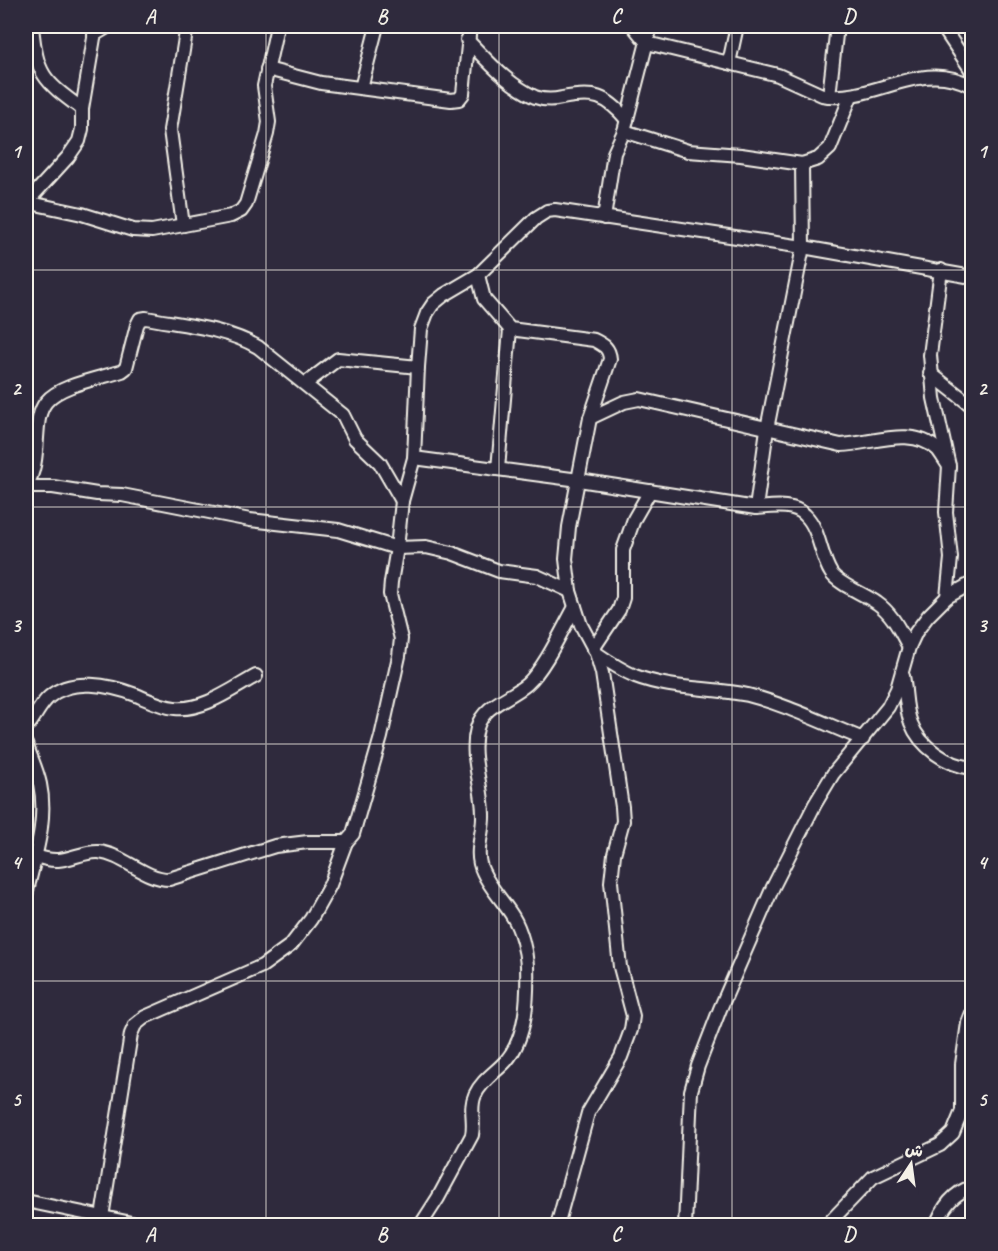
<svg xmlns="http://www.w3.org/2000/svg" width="998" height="1251" viewBox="0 0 998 1251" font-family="Caveat,'Playpen Sans Arabic',sans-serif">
	<rect width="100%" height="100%" fill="#2f2a3d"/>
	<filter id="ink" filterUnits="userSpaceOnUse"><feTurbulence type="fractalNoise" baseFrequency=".0167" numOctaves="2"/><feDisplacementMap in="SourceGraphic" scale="12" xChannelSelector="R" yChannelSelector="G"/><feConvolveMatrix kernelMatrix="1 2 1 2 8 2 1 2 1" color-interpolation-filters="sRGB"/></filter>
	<g filter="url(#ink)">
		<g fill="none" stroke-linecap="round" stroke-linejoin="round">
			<g stroke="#f4f1e8" stroke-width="16">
				<g id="minor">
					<path d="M32,26c5,50 11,54 50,83"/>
					<path d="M633,26l14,17 131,32 44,20c52,9 97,-38 150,-9"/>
					<path d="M942,26l30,45"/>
					<path d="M94,35l15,-9"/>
					<path d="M467,40c20,20 41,45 68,57 8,3 19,3 27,1 32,-6 44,-3 65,22"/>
					<path d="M729,63l8,-37"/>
					<path d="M267,69l54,14 130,17 8,-1 4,-5 7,-68"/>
					<path d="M361,88l16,-62"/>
					<path d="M829,96l8,-70"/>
					<path d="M624,131l64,20 53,4 61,9 16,-5 12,-11 21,-52"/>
					<path d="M26,202l56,12 51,16 19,1 79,-15 10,-5 5,-7 21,-70 2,-12 -5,-36 13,-60"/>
					<path d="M26,203l42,-46 11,-16 3,-12v-20l14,-83"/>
					<path d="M604,218l10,-65 10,-22 27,-105"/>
					<path d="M183,225l-13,-95 17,-104"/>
					<path d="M941,270l-11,85 4,43 15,68 -3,46 5,46 -4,39"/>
					<path d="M478,275l6,24 26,30 84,11c9,5 15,7 16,19l-20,59 -21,109 -3,32 4,32 11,34 15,28 6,20 20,134 1,14 -9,33 -3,28 9,85 13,49 -2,14 -10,27 -33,56 -31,113"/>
					<path d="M930,373l42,33"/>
					<path d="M305,384l33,-25 80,8"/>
					<path d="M590,418l34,-16 15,-3 202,46c31,-1 71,-20 97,5 4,5 7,11 11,16"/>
					<path d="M414,458l165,22 177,28c15,-1 38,-5 49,7 15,14 15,41 26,58 8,12 34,21 46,30 16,11 23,28 32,44"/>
					<path d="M498,469l12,-140"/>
					<path d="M26,487c9,-16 10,-31 11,-49 1,-12 1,-26 9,-36 13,-17 55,-24 76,-31l4,-3 11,-43 3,-6 6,-1c37,7 79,10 112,29l85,68 12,24 25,24 22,38"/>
					<path d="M26,487h27l44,7 25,1 128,25 88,10 59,18 29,-1 26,6 47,18 38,5 33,15"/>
					<path d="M756,508l11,-79 36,-182 -1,-83"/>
					<path d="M593,649l26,-39 4,-12v-48l11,-31 16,-28"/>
					<path d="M596,653c13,9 25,17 39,23 36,14 76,11 113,19 39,10 77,29 115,44"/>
					<path d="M903,676c3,14 2,33 8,47 9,24 36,42 61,45"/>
					<path d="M26,725l4,-2c6,-8 11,-19 19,-26 22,-20 61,-12 87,-2 12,5 26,12 39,13 28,3 57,-19 81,-32"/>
					<path d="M26,744c5,13 11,26 14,40 8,37 -6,75 -14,111"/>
					<path d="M26,853c10,3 21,8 32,7 14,-1 27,-9 41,-8 25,3 45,27 70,27l106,-33 33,-4h38l7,-8 28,-97 18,-81 2,-17 -11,-45 1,-12 6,-34 5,-47 12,-43 4,-91 3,-38 6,-16 6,-9 11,-9 34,-20 58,-57 11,-7 8,-1 248,37 169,30"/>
					<path d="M26,1201l120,25"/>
					<path d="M102,1217l29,-183 4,-9 10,-8 117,-51 29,-21 20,-26 19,-34 16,-43"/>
					<path d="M420,1226l18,-28 34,-63c3,-14 -3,-27 3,-40 6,-14 21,-23 31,-34 21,-24 22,-65 21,-96 -1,-14 -6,-35 -14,-48 -9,-15 -23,-29 -30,-45 -10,-20 1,-38 0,-58 0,-29 -14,-57 -6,-86 6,-23 34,-30 50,-44 18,-16 36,-56 48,-77"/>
					<path d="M685,1226l6,-135 7,-25 22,-57 53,-122 42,-83 18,-30 55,-67 9,-18 12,-42 7,-15 12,-16 19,-19 25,-14"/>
					<path d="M826,1226l47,-49 67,-32 13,-12 9,-22v-47l6,-41 4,-10"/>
					<path d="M936,1226c6,-18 18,-34 36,-39"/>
				</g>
			</g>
			<use href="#minor" stroke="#2f2a3d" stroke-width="12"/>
		</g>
	</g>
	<path fill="none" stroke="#f4f1e8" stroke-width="1.5" stroke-opacity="0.55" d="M266,26v1200M499,26v1200M732,26v1200M26,270h946M26,507h946M26,744h946M26,981h946"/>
	<rect width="998" height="1251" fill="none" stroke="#2f2a3d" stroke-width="66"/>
	<g transform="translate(911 1164) rotate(13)" stroke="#2f2a3d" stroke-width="4.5" paint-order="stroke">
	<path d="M0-4.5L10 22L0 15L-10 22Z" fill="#f4f1e8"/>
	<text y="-9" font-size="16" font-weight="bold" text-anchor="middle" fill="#f4f1e8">ش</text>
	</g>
	<rect x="33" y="33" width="932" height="1185" fill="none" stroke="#f4f1e8" stroke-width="2"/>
	<g font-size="20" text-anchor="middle" font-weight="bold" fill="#f4f1e8">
		<text x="150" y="23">A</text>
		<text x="382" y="23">B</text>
		<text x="616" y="23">C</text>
		<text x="849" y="23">D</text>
		<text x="16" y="158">1</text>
		<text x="982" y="158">1</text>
		<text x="16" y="395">2</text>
		<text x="982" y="395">2</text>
		<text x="16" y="632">3</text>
		<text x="982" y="632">3</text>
		<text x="16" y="869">4</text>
		<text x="982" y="869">4</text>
		<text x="16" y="1106">5</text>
		<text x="982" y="1106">5</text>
		<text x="150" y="1241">A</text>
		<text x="382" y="1241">B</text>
		<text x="616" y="1241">C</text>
		<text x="849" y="1241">D</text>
	</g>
</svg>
